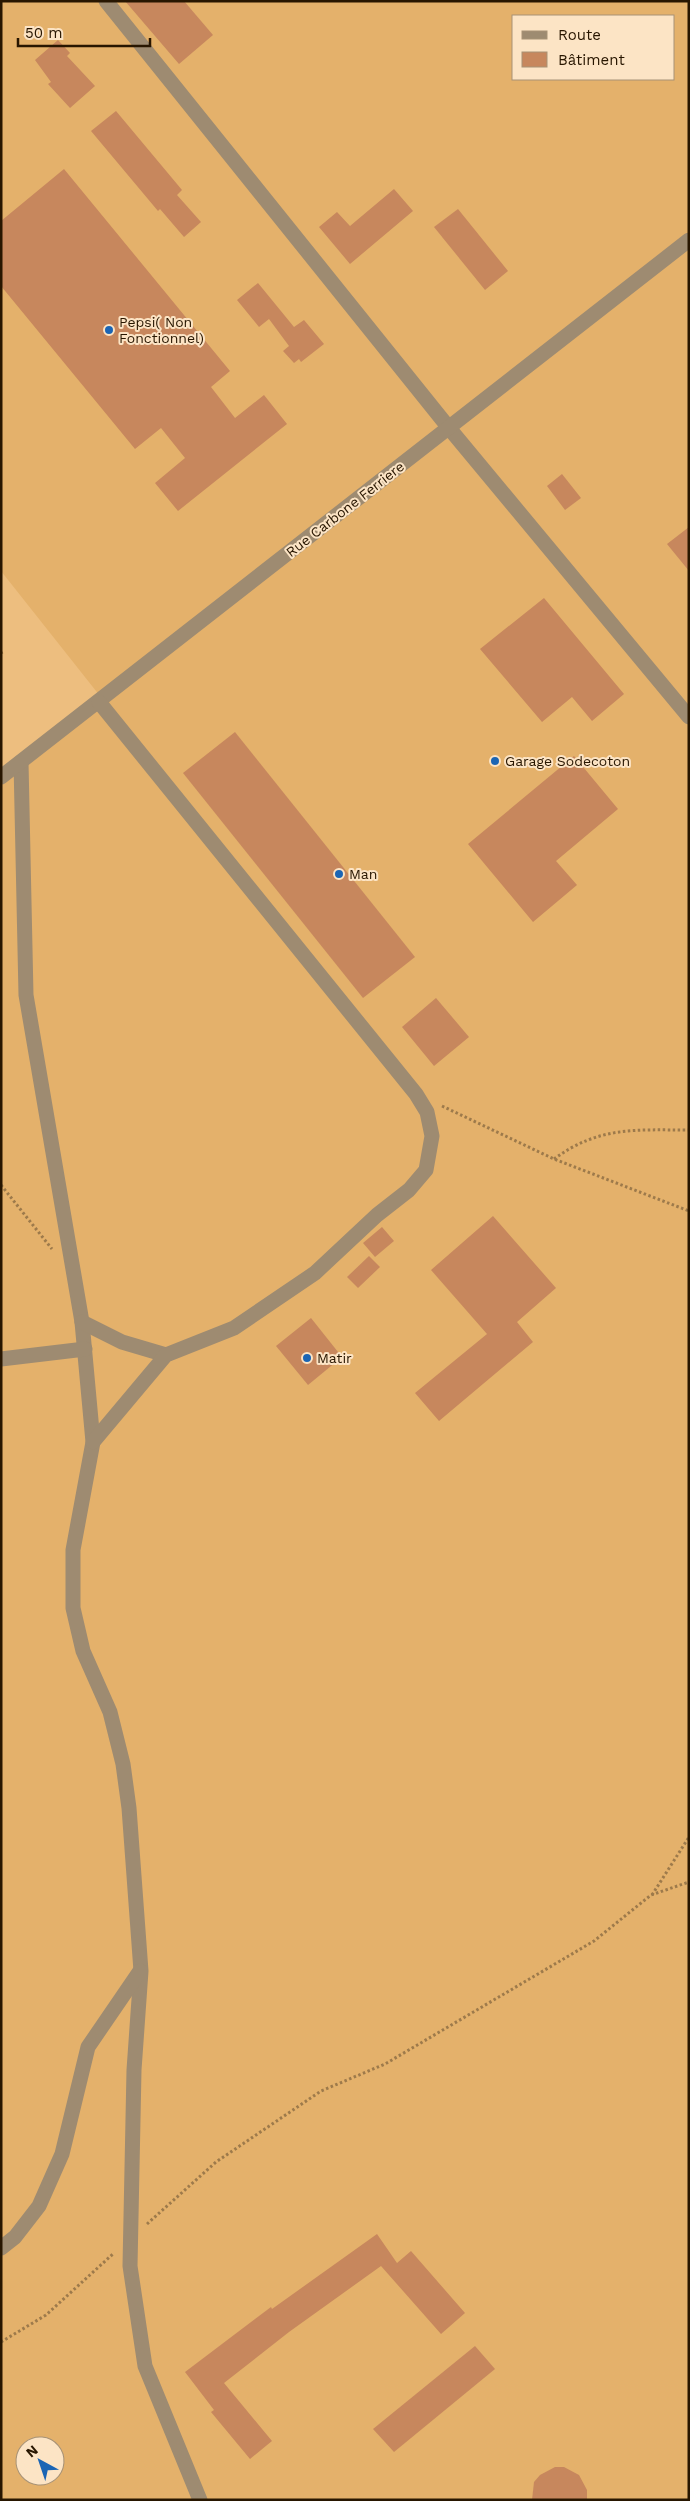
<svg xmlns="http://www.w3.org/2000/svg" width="690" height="2501" viewBox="0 0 690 2501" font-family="'Work Sans',sans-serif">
	<rect width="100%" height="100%" fill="#edbe7f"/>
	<path fill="#e4b16b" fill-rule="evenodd" d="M1,1h688v2499h-688v-1728l99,-76 -99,-125zM514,16h160v63h-160zM25,2446h30v30h-30z"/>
	<g fill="#c7875d">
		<path d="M125,1h59l29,34 -34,29z"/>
		<path d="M58,40l12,13 -3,3 28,30 -25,22 -22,-24 3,-2 -16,-22z"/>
		<path d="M116,111l66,79 -5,5 24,27 -17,15 -24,-28 -2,2 -67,-80z"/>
		<path d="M64,169l166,202 -19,16 24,31 29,-23 23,29 -109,87 -23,-28 30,-25 -24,-30 -26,21 -134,-163v-65z"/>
		<path d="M394,189l19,22 -63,53 -31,-37 18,-15 13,14z"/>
		<path d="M458,209l50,62 -23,19 -51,-63z"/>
		<path d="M258,283l36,44 10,-7 20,24 -23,18 -2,-3 -5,4 -11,-12 6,-5 -20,-27 -10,8 -22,-27z"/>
		<path d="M562,474l19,24 -16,12 -18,-24z"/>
		<path d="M689,527v44l-22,-27z"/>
		<path d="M544,598l80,96 -32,27 -20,-24 -30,25 -62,-73z"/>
		<path d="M235,732l180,225 -52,41 -180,-225z"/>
		<path d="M574,756l44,53 -62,52 21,24 -44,37 -65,-78z"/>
		<path d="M436,998l33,39 -35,29 -32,-39z"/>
		<path d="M493,1216l63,72 -39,34 16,20 -94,79 -24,-28 72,-59 -56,-64z"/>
		<path d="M382,1227l12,14 -19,16 -12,-14z"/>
		<path d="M369,1256l11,11 -22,21 -11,-11z"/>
		<path d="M311,1318l31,39 -34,28 -32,-39z"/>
		<path d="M377,2234l20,29 14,-12 54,62 -24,21 -60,-68 -92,66 -65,51 48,58 -22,18 -39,-47 3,-2 -29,-38 86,-65 1,2z"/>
		<path d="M475,2346l20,23 -101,83 -21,-23z"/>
		<path d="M555,2467h9l15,8 8,15v10h-55l2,-18 6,-7z"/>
	</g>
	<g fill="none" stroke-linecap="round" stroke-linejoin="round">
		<g stroke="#9d7a4b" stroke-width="3" stroke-dasharray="2.5 2.5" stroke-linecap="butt">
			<path d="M1,652l1,2"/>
			<path d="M442,1106l112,53 135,52"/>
			<path d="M554,1159c45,-33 82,-29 135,-29"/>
			<path d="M1,1185l51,64"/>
			<path d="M652,1895l37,-58"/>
			<path d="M147,2224l69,-62 105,-71 64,-27 209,-123 57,-46 38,-13"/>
			<path d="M1,2342l45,-27 68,-62"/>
		</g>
		<g stroke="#9e8b71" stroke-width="15">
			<path d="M106,1l343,427 240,289"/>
			<path d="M21,762l5,233 56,327 11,120 -20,108v58l10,43 27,61 13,52 6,44 12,163 -7,99 -4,196 15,100 55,134"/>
			<path d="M1,777l688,-537"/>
			<path d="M82,1322l40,20 44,13"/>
			<path d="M1,1359l84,-10"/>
			<path d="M93,1442l73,-87 68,-27 81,-55 62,-58 32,-25 17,-20 6,-34 -5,-24 -11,-18 -317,-392"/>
			<path d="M1,2248l14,-11 24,-31 23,-52 26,-107 52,-76"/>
		</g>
	</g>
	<g fill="#1b65b4" stroke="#fce4c5" stroke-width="2">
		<circle cx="109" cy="330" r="5"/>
		<circle cx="495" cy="761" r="5"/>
		<circle cx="339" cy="874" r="5"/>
		<circle cx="307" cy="1358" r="5"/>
	</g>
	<g text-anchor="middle" stroke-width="4" stroke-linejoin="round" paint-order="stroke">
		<g font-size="14" fill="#281600" stroke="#fce4c5" text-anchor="start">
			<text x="119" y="327">Pepsi( Non<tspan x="119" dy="16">Fonctionnel)</tspan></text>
			<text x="505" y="766">Garage Sodecoton</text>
			<text x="349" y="879">Man</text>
			<text x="317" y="1363">Matir</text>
		</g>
		<g font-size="14" fill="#281600" stroke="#fce4c5">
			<text transform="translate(345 509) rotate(-38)" y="5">Rue Carbone Ferriere</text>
		</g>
	</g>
	<rect width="690" height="2501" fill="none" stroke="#281600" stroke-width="5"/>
	<rect x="512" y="15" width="162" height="65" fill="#fce4c5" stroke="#a79276"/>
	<rect x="522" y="31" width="25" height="8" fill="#9e8b71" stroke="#a79276"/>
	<text x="558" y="40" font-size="15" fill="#281600">Route</text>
	<rect x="522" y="52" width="25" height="15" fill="#c7875d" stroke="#a79276"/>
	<text x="558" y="65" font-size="15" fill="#281600">Bâtiment</text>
	<g transform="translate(40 2461) rotate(320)"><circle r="24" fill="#fce4c5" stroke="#a79276"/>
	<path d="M0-4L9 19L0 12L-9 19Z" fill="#1b65b4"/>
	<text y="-8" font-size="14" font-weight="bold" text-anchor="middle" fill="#281600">N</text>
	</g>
	<path d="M18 38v8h132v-8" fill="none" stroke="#281600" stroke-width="2.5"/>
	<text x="25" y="38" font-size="15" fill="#281600" stroke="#fce4c5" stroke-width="4" paint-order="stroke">50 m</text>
</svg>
